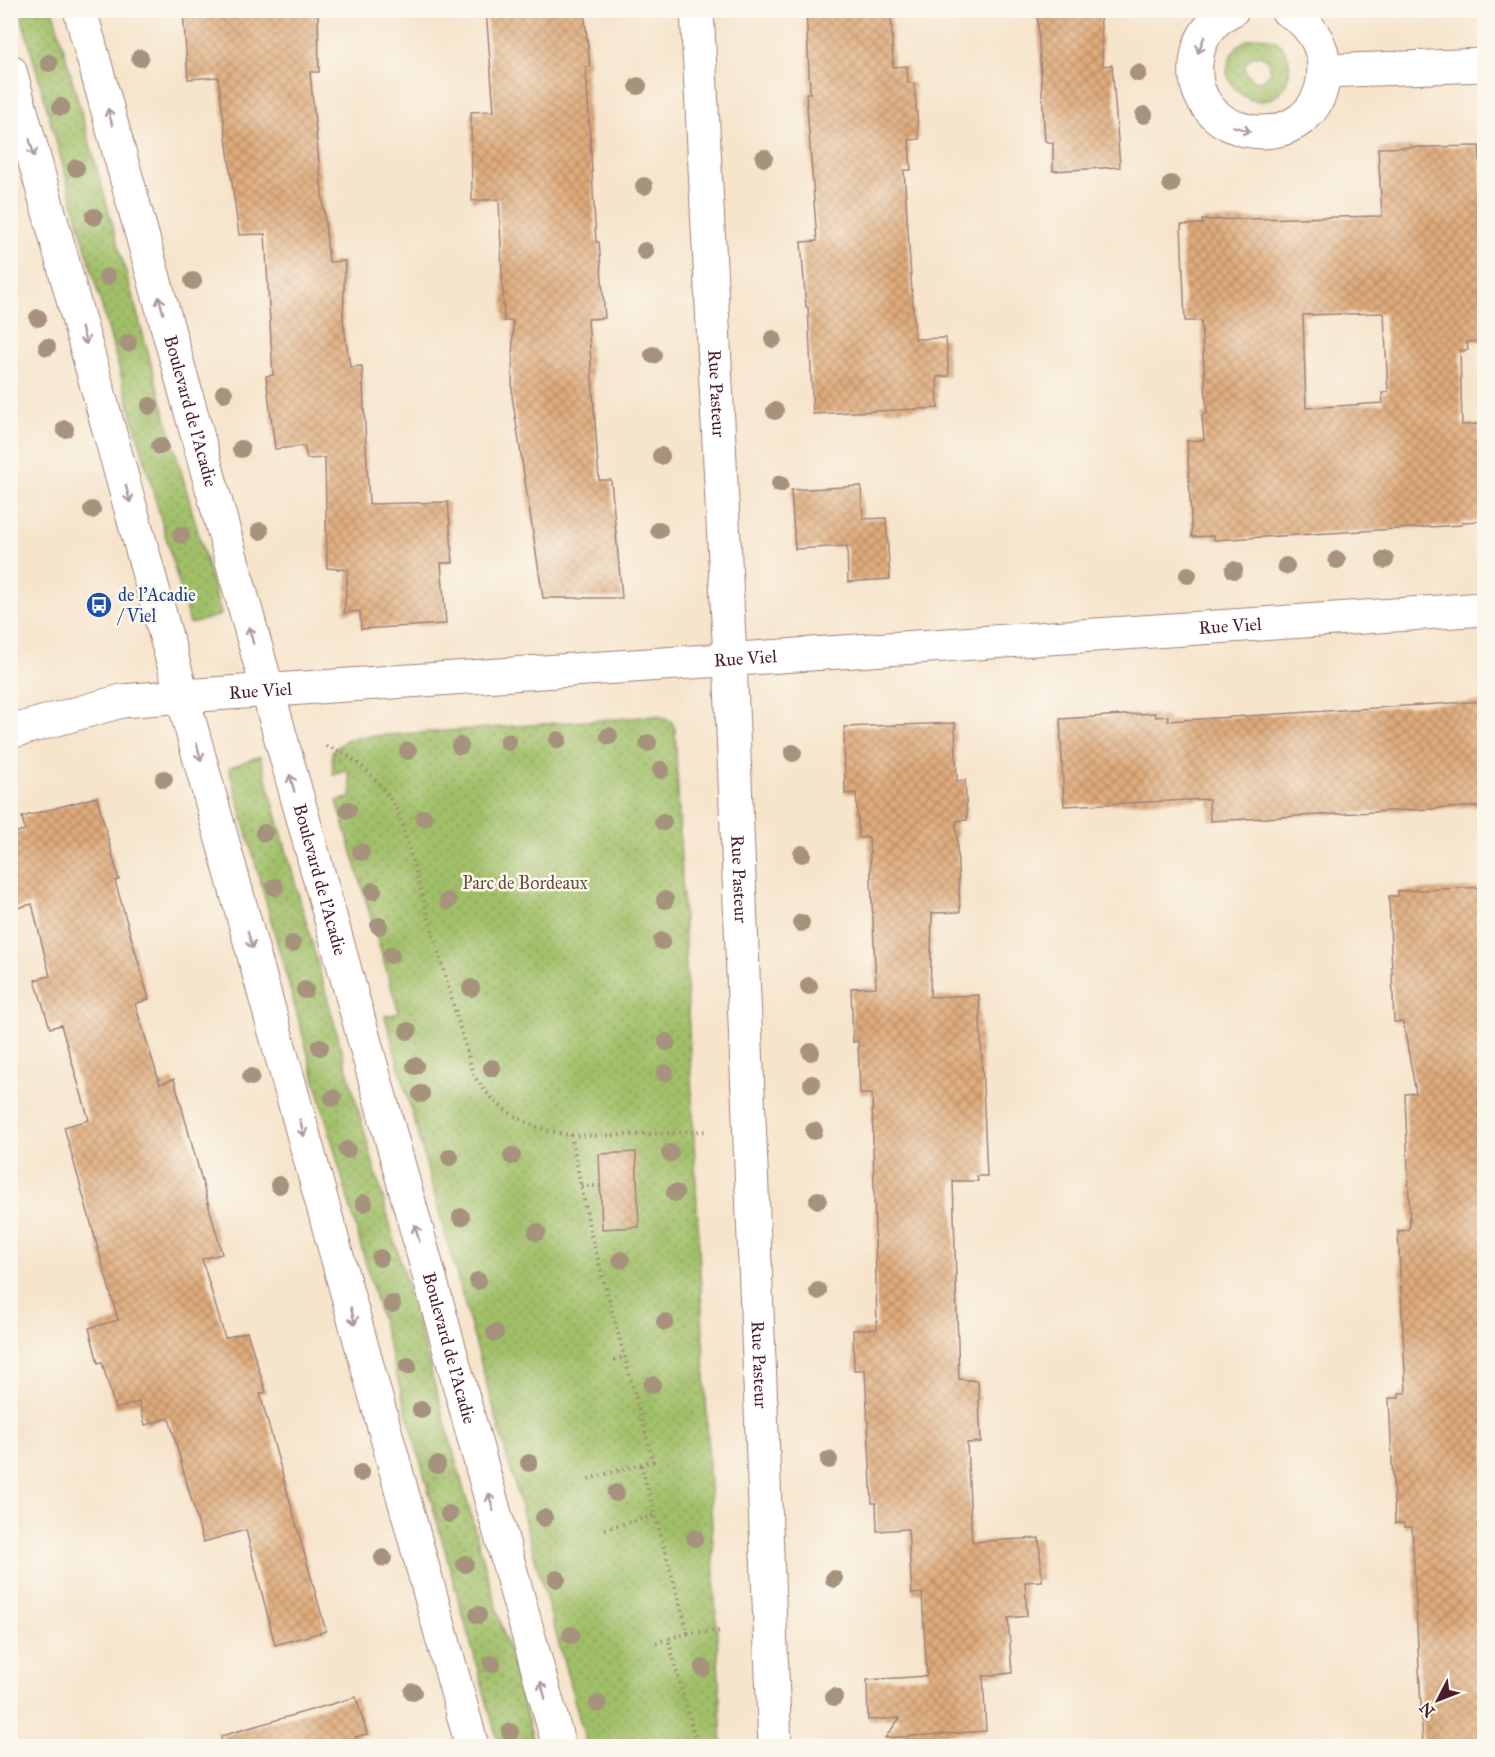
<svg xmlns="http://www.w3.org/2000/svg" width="1495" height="1757" viewBox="0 0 1495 1757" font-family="'IM FELL Great Primer',serif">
	<defs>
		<pattern id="grass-dots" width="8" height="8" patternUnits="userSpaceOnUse" patternTransform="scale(1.5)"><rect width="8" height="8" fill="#a0bf67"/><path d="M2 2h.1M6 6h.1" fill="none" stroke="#849b55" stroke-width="1.8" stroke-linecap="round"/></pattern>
		<pattern id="building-cross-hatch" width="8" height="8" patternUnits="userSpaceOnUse" patternTransform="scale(1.5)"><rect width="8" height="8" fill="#dfac7b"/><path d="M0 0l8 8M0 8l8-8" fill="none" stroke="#b78b65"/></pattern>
	</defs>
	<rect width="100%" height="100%" fill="#fbf7ec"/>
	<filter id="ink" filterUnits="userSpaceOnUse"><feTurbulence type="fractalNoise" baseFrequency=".0167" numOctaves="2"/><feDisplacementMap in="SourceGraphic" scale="12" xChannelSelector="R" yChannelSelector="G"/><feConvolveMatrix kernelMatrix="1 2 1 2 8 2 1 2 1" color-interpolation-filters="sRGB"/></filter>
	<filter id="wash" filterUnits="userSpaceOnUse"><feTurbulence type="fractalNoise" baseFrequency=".008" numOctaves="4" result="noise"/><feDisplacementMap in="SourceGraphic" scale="24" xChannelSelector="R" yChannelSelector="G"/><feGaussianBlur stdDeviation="1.35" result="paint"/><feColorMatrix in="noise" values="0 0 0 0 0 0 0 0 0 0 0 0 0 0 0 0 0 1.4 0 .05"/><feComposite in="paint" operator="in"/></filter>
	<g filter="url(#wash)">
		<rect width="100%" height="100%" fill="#f6e4cb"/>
		<g fill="url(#grass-dots)" stroke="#756f49" stroke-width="1.5" fill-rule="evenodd">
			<path d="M20,11h33l168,604 -31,9z"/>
			<path d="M1255,37c56,-2 37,80 -8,61 -10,-5 -17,-14 -20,-25 1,-19 9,-31 28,-36zM1259,55l9,4 3,13 -7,8 -10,1 -9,-10v-7l5,-6z"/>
			<path d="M657,716l14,5 4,8 47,1017h-135l-202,-730 14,-3 -62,-212 15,-4 -4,-27 -15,4 -1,-22 14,-12 14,-3z"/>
			<path d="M260,756l275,990h-36l-270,-978z"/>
		</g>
		<g id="blocks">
			<g fill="url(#building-cross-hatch)" fill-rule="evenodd">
				<path d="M183,10h135l1,62h-9l19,190 16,-1 -2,58 7,48 12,-1 7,138 79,-2 5,61h-12l5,61 -85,5 -1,-18 -16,2 4,-43 -21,-2 -2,-110 -18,1 -3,-13 -29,3 -9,-73 7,-1 -8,-141 -26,1 -21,-158 -30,2z"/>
				<path d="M486,10h98l6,57h-4l10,175h3l6,76 -17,1 11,161h12l11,118h-79l-31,-202 1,-75h-9l-5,-122 -27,2 -1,-89 23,-1z"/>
				<path d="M806,10h85l2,57 14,-1 1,17h6l5,56 -10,1 2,30h-7l11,169 31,-1 3,38 -12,1 1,31 -125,6 -5,-107h-2l-5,-65 16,-1 -11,-148h4z"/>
				<path d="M1037,10h63l3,56 9,-1 8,102 -67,4v-28l-8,-2z"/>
				<path d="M1479,146l6,74v121l-18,1 1,8 -8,1 2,74 17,-1 5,97 -22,1v3l-248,15 -1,-4 -21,1 -5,-96 17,-1 -2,-25 5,-1 -6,-93h-16l-4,-96 22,-1 -1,-4 180,-4 -4,-68zM1384,313l4,79 -6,1 1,10 -77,5 -3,-93z"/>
				<path d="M861,486l2,33 23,-1 4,61 -42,3 -1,-36 -52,3 -4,-59z"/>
				<path d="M1485,701v105l-275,15 -1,-22 -145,7 -4,-87 95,-6 1,4 12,-1v5z"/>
				<path d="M955,723l2,58 8,-1 2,40 -11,1 4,91 -28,1 -2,84 49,-2 8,181h-10l1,5h-25l6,198 19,2 3,61 -14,1 5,99 67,-4 3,43 -17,1 2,34 -19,2 4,55 -29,3 3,55 -101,7 15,-20 -32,2 -1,-40 60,-4 -5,-83 -10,1 -4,-65 -31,2 -1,-28h-4l-7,-133h-11l-1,-40 24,-1 -5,-235h-12l-2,-53 -5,1 -2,-54 25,-1 -7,-150 -10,1 -3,-45 -11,1 -1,-67z"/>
				<path d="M97,797l22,83 -4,1 34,118 -14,5 25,80 14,-5 48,175 -20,5 23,79 22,-6 19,60 -6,2 66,237 -51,14 -29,-115 -43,12 -34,-124 -24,7 -6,-23 -24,7 -13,-47 -4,1 -9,-35 29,-8 -54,-193 25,-7 -28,-95 -11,3 -15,-48 15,-4 -18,-72 -22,6v-76l15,-4 -3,-13z"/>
				<path d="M1485,887v859h-62l-11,-219h-8v-4h-9l-6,-125h10v-5h7l-8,-162 10,-1 2,-5 -5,-131 11,-1 -13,-71h-9l-5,-126h9v-5z"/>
				<path d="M636,1152l3,75 -37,2 -3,-75z"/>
				<path d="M356,1697l11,37 -12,3 2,9h-135l-1,-10z"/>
			</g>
		</g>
	</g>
	<g filter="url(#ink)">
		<use href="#blocks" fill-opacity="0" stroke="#a0827b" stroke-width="1.5"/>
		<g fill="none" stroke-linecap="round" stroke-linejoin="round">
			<g stroke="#a0827b" stroke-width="35">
				<g id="street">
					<path id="s1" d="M697,10l33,649 45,1087"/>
					<path d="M1232,10c-16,7 -30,24 -34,41 -22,95 124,113 126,18 0,-25 -15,-47 -37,-59"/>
					<path d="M1324,71l160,-6"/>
					<path id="s2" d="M10,732l112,-31 61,-5 1301,-87"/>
				</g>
			</g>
			<g stroke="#a0827b" stroke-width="35">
				<g id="secondary">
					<path id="s3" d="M80,10l479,1736"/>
					<path d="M10,71l462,1675"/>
				</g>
			</g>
			<g stroke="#a0827b" stroke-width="4" stroke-dasharray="1.5 4.5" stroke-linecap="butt">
				<path d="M326,746c33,11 57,38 73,68l73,256c15,36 61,62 100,65 44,2 91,-2 135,-4"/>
				<path d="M571,1135l19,95 63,231 -65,18"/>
				<path d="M581,1186h19"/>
				<path d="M614,1360l10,-3"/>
				<path d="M641,1465l47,168 34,-2"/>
				<path d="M605,1529l50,-14"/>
				<path d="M688,1633l-20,6 29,107"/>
				<path d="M656,1643l12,-4"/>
			</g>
			<use href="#street" stroke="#fff" stroke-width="33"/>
			<use href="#secondary" stroke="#fff" stroke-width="33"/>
		</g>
		<g fill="#a6927d">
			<circle cx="140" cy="58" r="9"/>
			<circle cx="49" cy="63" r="9"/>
			<circle cx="1138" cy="73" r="9"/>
			<circle cx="638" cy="86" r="9"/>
			<circle cx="61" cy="107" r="9"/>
			<circle cx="1144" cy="115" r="9"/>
			<circle cx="764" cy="158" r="9"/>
			<circle cx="76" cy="168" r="9"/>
			<circle cx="1171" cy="184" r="9"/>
			<circle cx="644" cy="186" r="9"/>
			<circle cx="94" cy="217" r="9"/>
			<circle cx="645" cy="251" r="9"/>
			<circle cx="107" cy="277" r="9"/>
			<circle cx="193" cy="281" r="9"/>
			<circle cx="38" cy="318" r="9"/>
			<circle cx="773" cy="339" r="9"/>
			<circle cx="128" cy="343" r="9"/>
			<circle cx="47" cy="347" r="9"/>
			<circle cx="653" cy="355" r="9"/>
			<circle cx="224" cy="393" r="9"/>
			<circle cx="150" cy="406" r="9"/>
			<circle cx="775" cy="411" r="9"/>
			<circle cx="65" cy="429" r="9"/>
			<circle cx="160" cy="446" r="9"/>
			<circle cx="241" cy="449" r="9"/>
			<circle cx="661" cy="456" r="9"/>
			<circle cx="780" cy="484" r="9"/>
			<circle cx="92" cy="510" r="9"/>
			<circle cx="659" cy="530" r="9"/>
			<circle cx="260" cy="531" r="9"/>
			<circle cx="181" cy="535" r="9"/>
			<circle cx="1337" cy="560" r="9"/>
			<circle cx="1385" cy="560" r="9"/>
			<circle cx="1286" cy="566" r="9"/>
			<circle cx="1234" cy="570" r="9"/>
			<circle cx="1188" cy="575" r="9"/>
			<circle cx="609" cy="736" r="9"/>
			<circle cx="558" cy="740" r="9"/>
			<circle cx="508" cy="742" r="9"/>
			<circle cx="648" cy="743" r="9"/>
			<circle cx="460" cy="746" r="9"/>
			<circle cx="408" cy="751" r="9"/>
			<circle cx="793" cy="753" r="9"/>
			<circle cx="661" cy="770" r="9"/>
			<circle cx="164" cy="779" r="9"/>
			<circle cx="348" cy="810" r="9"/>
			<circle cx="424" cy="818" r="9"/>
			<circle cx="663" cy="822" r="9"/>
			<circle cx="264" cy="833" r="9"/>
			<circle cx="361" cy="852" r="9"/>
			<circle cx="802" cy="854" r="9"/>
			<circle cx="275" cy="887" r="9"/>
			<circle cx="373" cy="891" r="9"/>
			<circle cx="665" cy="900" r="9"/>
			<circle cx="448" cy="901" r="9"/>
			<circle cx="801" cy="923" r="9"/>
			<circle cx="379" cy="926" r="9"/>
			<circle cx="662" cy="941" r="9"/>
			<circle cx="292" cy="944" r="9"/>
			<circle cx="391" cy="955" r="9"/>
			<circle cx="809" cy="986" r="9"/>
			<circle cx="471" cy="988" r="9"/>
			<circle cx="305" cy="990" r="9"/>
			<circle cx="408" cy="1031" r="9"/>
			<circle cx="667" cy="1042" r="9"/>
			<circle cx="320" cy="1047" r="9"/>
			<circle cx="811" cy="1052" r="9"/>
			<circle cx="415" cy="1066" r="9"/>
			<circle cx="492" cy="1068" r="9"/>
			<circle cx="665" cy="1073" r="9"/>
			<circle cx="251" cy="1077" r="9"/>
			<circle cx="812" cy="1084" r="9"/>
			<circle cx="421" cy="1094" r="9"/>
			<circle cx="333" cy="1098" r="9"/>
			<circle cx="814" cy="1131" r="9"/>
			<circle cx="347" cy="1150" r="9"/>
			<circle cx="670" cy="1153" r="9"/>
			<circle cx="512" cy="1156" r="9"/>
			<circle cx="450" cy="1157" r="9"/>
			<circle cx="279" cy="1185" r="9"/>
			<circle cx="675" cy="1193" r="9"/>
			<circle cx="818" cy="1200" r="9"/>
			<circle cx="364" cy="1203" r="9"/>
			<circle cx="461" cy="1217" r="9"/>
			<circle cx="537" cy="1232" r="9"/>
			<circle cx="380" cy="1258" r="9"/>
			<circle cx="621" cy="1260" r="9"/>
			<circle cx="478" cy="1281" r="9"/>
			<circle cx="818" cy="1291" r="9"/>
			<circle cx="392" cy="1304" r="9"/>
			<circle cx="665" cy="1322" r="9"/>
			<circle cx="495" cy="1333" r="9"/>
			<circle cx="408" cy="1366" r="9"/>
			<circle cx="652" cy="1385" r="9"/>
			<circle cx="421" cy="1410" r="9"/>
			<circle cx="829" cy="1460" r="9"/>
			<circle cx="529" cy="1463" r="9"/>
			<circle cx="437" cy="1465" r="9"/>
			<circle cx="361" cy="1473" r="9"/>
			<circle cx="616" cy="1493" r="9"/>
			<circle cx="449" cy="1514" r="9"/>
			<circle cx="544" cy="1518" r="9"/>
			<circle cx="695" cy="1538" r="9"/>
			<circle cx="383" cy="1558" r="9"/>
			<circle cx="465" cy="1564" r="9"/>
			<circle cx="557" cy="1579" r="9"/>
			<circle cx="834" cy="1579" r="9"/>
			<circle cx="478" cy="1615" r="9"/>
			<circle cx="571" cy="1635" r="9"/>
			<circle cx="492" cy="1664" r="9"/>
			<circle cx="703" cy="1668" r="9"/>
			<circle cx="413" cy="1692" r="9"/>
			<circle cx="834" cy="1697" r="9"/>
			<circle cx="598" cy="1704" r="9"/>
			<circle cx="510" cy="1732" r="9"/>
		</g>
		<defs><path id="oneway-shaft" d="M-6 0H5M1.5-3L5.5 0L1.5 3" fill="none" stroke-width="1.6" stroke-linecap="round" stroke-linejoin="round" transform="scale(1.5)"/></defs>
		<g stroke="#ae9aa0">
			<use href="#oneway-shaft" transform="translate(1201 45) rotate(111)"/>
			<use href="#oneway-shaft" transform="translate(110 117) rotate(-105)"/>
			<use href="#oneway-shaft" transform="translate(1242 129) rotate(17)"/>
			<use href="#oneway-shaft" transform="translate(32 148) rotate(74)"/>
			<use href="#oneway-shaft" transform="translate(161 305) rotate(-105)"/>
			<use href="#oneway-shaft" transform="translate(84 336) rotate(74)"/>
			<use href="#oneway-shaft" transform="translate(128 494) rotate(75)"/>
			<use href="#oneway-shaft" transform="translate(251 635) rotate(-105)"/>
			<use href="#oneway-shaft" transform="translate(199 752) rotate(75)"/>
			<use href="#oneway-shaft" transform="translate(292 783) rotate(-105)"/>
			<use href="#oneway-shaft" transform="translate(250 940) rotate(75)"/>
			<use href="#oneway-shaft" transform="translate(302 1128) rotate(75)"/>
			<use href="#oneway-shaft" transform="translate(417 1233) rotate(-105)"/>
			<use href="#oneway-shaft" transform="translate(353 1316) rotate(75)"/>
			<use href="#oneway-shaft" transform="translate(491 1502) rotate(-105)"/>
			<use href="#oneway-shaft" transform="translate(543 1690) rotate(-105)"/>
		</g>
	</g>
	<defs>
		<g id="bus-disc" transform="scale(1.35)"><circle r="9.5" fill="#1a4fb4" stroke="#fbf7ec"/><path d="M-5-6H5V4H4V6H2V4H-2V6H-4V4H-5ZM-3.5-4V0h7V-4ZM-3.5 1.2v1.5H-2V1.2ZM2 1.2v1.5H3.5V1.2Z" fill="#fff"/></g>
	</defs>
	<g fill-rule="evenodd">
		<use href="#bus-disc" x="99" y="605"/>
	</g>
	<g text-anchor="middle" stroke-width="5" stroke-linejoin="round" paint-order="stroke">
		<g font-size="18" fill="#4a1f2b" stroke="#fbf7ec">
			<text dy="6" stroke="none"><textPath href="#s1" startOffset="384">Rue Pasteur</textPath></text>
			<text dy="6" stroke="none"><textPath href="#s3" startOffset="416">Boulevard de l'Acadie</textPath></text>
			<text dy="6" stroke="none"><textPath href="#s2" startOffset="1227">Rue Viel</textPath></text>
			<text dy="6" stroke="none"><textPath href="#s2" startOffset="741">Rue Viel</textPath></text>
			<text dy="6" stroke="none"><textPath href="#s2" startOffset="255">Rue Viel</textPath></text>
			<text dy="6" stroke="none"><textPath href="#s1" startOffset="870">Rue Pasteur</textPath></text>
			<text dy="6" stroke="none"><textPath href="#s3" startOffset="902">Boulevard de l'Acadie</textPath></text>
			<text dy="6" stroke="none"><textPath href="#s3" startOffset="1388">Boulevard de l'Acadie</textPath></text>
			<text dy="6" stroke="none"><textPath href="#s1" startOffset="1356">Rue Pasteur</textPath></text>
		</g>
		<g font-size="18" fill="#164399" stroke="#fbf7ec" text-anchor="start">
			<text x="118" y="601">de l'Acadie<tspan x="118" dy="21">/ Viel</tspan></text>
		</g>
		<g font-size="18" fill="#644f3d" stroke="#fbf7ec">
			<text x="525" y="889">Parc de Bordeaux</text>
		</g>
	</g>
	<rect width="1495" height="1757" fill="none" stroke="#fbf7ec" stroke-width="36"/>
	<g transform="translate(1438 1700) rotate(228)" stroke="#fbf7ec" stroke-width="4.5" paint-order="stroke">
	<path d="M0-4.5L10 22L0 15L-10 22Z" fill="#4a1f2b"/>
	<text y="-9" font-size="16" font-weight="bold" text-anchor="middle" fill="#4a1f2b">N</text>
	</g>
</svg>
